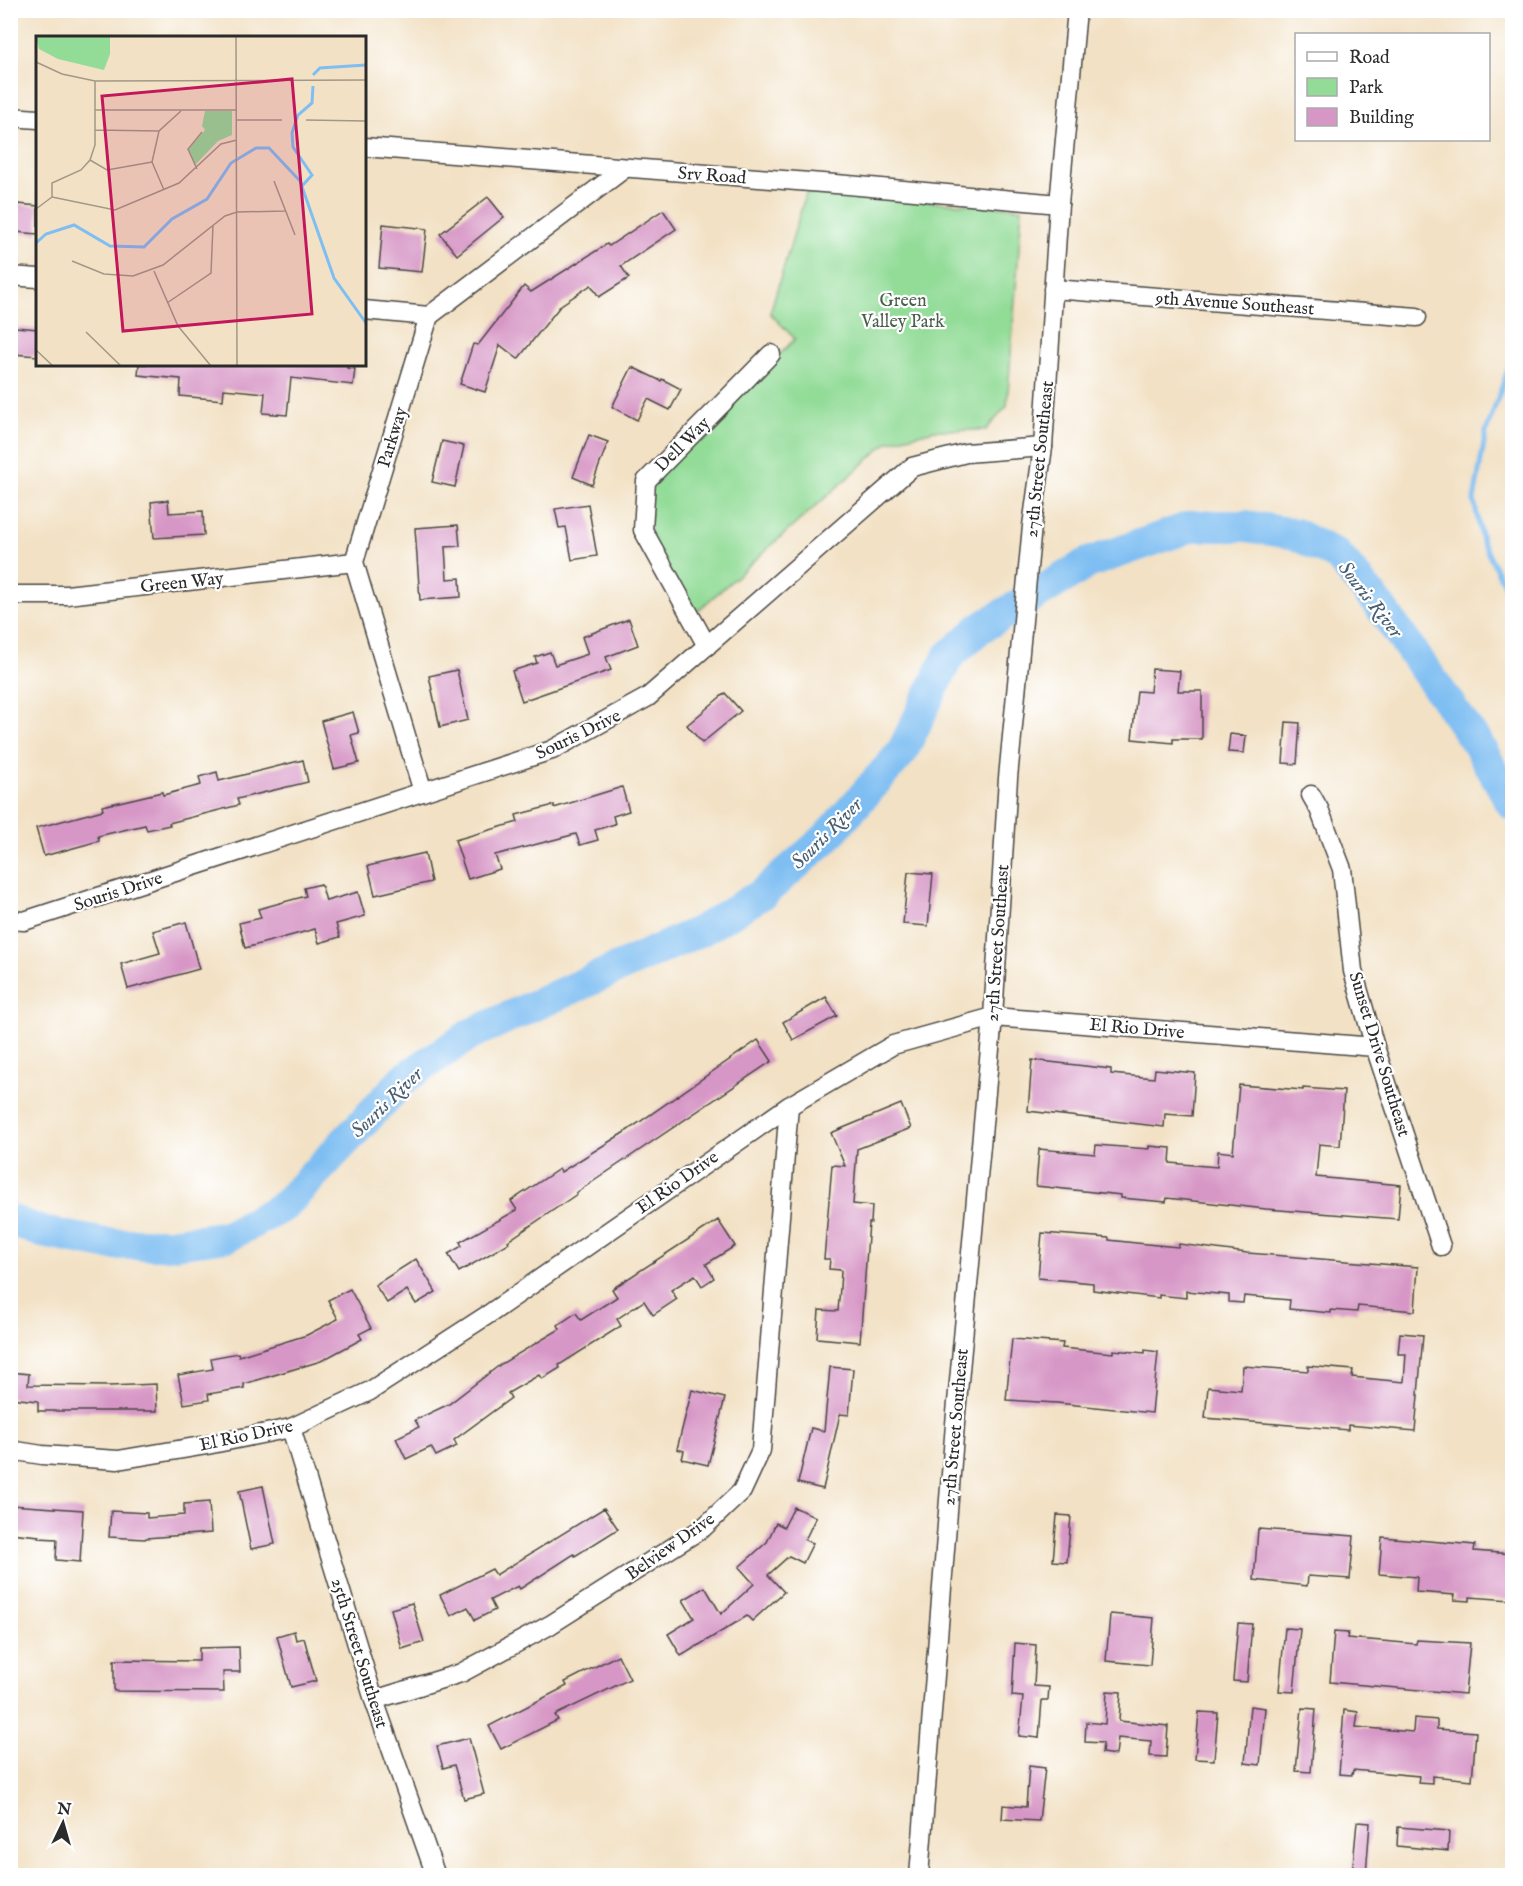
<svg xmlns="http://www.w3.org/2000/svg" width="1523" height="1886" viewBox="0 0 1523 1886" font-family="'IM FELL English',serif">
	<rect width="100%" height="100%" fill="#fff"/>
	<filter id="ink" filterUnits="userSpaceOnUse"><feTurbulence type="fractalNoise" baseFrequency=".0167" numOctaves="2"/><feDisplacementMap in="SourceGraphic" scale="12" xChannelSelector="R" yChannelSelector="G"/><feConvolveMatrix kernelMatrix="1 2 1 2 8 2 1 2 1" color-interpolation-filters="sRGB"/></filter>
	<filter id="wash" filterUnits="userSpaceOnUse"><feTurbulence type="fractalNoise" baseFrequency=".008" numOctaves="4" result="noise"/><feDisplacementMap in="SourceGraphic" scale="24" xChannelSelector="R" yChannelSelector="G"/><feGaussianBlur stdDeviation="1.35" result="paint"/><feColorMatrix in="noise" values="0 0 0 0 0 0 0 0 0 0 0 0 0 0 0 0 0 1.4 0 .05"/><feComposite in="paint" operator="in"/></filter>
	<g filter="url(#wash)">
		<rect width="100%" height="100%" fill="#f2e1c4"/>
		<path fill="#93dc98" stroke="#5f8462" stroke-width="1.5" d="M806,193l216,15 -15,198 -21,24h-52l-46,12 -195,173 -46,-83 3,-48 145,-145 -25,-26z"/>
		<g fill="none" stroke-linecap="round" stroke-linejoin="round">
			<path stroke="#7ebef2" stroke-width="5" d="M1512,358l-26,74 -12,68 8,41 30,60"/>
			<path stroke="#7ebef2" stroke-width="32" d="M10,1220l32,12 63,12h63l60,-8 56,-30 122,-129 65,-43 231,-104 60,-36 63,-55 77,-87 46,-95 31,-28 109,-66 105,-37h53l49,8 43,22 41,49 100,141 33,58"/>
		</g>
		<g id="blocks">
			<g fill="#d797c6">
				<path d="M488,197l16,20 -47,38 -17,-21z"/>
				<path d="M18,204l20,2v28l-23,-2z"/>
				<path d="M663,210l13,19 -55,37 8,12 -30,19 -8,-12 -30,20 -43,54 -18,-14 -15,47 -25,-8 13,-40 5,1 46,-59 7,6 76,-48 2,2z"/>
				<path d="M383,224l44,5 -5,43 -43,-4z"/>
				<path d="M15,327l23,2v27l-25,-2z"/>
				<path d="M139,364h208v4l8,1 -2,16 -62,-7 -4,37 -24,-2 2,-20 -41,-4 -1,11 -43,-4 1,-17 -43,-4z"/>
				<path d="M632,367l29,14 1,-2 19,10 -11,21 -22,-11 -11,21 -25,-13z"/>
				<path d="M589,435l19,7 -16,43 -19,-8z"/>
				<path d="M442,441l22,5 -9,41 -23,-5z"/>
				<path d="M168,500l1,13 34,-2 1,24 -50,3 -3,-36z"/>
				<path d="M588,504l9,52 -25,4 -6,-33 -7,1 -4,-19z"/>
				<path d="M458,525l2,21 -15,1 2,32 13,-1 1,19 -41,3 -5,-72z"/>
				<path d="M629,619l9,26 -32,12 5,13 -89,31 -10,-30 25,-8 -2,-6 15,-5 5,13 33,-11 -6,-17z"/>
				<path d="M1152,669l28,2 -2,20h24v48h-29v4l-41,-4 5,-48 13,1z"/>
				<path d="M457,670l11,50 -28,7 -11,-51z"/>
				<path d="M725,693l16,18 -39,32 -15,-18z"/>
				<path d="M353,712l6,21 -8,2 8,28 -25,6 -13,-48z"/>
				<path d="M1286,722l14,1 -3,41 -14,-1z"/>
				<path d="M1230,734l16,2 -2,17 -16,-1z"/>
				<path d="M303,760l5,22 -71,17 2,6 -70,18 1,2 -23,5 -2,-5 -47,11 1,5 -55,15 -8,-28 67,-18 -1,-4 60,-14 1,3 38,-10 -2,-8 18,-5 2,9z"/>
				<path d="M622,787l7,24 -16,5 2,8 -20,6 3,10 -18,5 -4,-11 -81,21 5,14 -32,10 -13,-39 63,-18 -2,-7 38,-10v3z"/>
				<path d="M425,853l6,29 -56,13 -7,-29z"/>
				<path d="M908,872l25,2 -5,52 -25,-2z"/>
				<path d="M321,884l5,17 32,-9 7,24 -29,8 4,13 -21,6 -4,-14 -70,19 -6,-25 22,-5 -3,-9 48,-13 -2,-8z"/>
				<path d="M186,922l13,47 -71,20 -7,-25 39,-11 -7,-22z"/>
				<path d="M826,997l11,19 -44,24 -10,-18z"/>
				<path d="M758,1040l14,21 -196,132 1,1 -69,47 1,2 -50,29 -11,-18 14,-8 -2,-4 57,-32 -6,-9 48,-32 2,3 67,-42z"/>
				<path d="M1032,1060l79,9v5l43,4 1,-9 40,4 -3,43 -27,-2 -1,13 -136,-16z"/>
				<path d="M1239,1085l64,5v-2l41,3 -4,55 -21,-2 -3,33 85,8 -3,34 -132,-10 -99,-11 -1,4 -45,-4v-3l-85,-9 3,-37 56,5 1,-9 53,4v-3l22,2 -1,15 47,4 1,-16 15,2z"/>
				<path d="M901,1104l10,24 -54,21 -4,55 19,2 -1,17h-2l-9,119 -43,-4 2,-28 19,1 2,-23 1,-18 -12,-1 1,-10h-6l8,-94 13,1 -14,-33z"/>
				<path d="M718,1220l17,26 -29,18 8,14 -12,8 -7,-11 -24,15 6,9 -24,16 -9,-14 -27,18 4,7 -62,39 1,3 -18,11 -3,-4 -31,18 3,5 -57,42 3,6 -21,10 -5,-9 -25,12 -10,-21 23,-11 -4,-7 34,-16 52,-40 59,-35 -2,-4 18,-12 5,7 36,-23 -5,-8z"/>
				<path d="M1042,1233l67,5v2l27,3 42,4 1,-3 68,9 171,14 -3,44 -57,-5 -1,6 -26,-2v3l-42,-4 1,-9 -46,-4 -1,7 -14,-1v-7l-43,-4v7l-27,-3v3l-66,-8v-7l-55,-5z"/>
				<path d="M416,1259l20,33 -20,12 -9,-14 -20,13 -12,-18z"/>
				<path d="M350,1289l21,39 -12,6 3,5 -41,22 -77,23v4l-36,6 1,6 -25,4 -6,-29 35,-6 -2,-11 27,-5 1,3 68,-21 31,-16 -10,-19z"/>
				<path d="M1400,1333l23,2 -8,96 -67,-6v5l-143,-12 3,-31 33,3 2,-24 65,5v-5l45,4 -1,7 52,5 2,-28h-8z"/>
				<path d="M1012,1339l51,4 -1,5 51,5v-3l32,3v-3l13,2 -6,61 -95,-10 -51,-3z"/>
				<path d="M830,1367l23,2 -4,46 -9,-1 -17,75 -25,-6 13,-55 13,3z"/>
				<path d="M10,1372l19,2 -1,11 81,1 47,-2 1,27h-119v-10l-28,-3z"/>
				<path d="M692,1390l33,8 -17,67 -26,-6 2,-8 -7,-2z"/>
				<path d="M263,1486l12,58 -24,5 -12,-58z"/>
				<path d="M209,1502l2,31 -65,5 -1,1 -36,-2 2,-26 36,2v5l37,-3v-11z"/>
				<path d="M10,1505l73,5 -3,52 -24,-2 1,-21 -19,-1 1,-2 -29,-3z"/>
				<path d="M794,1507l22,10 -11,23 8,3 -10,20 -14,-7 -21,19 16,17 -32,29 -5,-5 -66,40 -13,-22 26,-16 -11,-18 22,-13 16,27 33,-30 -15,-17 28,-25 9,-19 8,4z"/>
				<path d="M604,1508l14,21 -43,27 -1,-2 -54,35 -2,-3 -28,14 5,10 -20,10 -7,-13 -17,9 -11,-21 52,-26 4,6z"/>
				<path d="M1057,1515l14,1 -4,46 -14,-1z"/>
				<path d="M1258,1529l96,7 -4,43 -42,-3 -1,10 -53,-6z"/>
				<path d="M1382,1537l93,8 -1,6 38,3 -1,46 -41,-3v4l-16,-1 1,-5 -39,-3 1,-15 -38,-3z"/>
				<path d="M412,1603l12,39 -22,7 -11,-40z"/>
				<path d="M1110,1614l44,4 -4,47 -44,-4z"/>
				<path d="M1238,1623l14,1 -5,58 -14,-1z"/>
				<path d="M1285,1628l15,1 -6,63 -15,-1z"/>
				<path d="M294,1631l2,9 8,-2 12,43 -25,6 -14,-51z"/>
				<path d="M1334,1632l14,1 -1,5 69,6 1,-4 53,3 -5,51 -135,-12z"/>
				<path d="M1015,1643l21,2 -2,41 15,1 -1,13h-6l-3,38 -20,-2 4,-39 -11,-1z"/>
				<path d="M239,1647l1,25h-17l1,20 -110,-1v-31l85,1v-13z"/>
				<path d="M618,1655l12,24 -75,36 3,5 -57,29 -12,-23 78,-40 -2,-4z"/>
				<path d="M1107,1691l14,1 -2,29 49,5 -2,31 -16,-1 1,-15 -33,-3 -2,17 -14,-2 1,-10 -18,-1 1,-20 19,2z"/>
				<path d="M1250,1706l15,2 -5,57 -15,-2z"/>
				<path d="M1302,1708l14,1 -5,63 -15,-1z"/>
				<path d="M1344,1710l14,2 -2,15 57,5 1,-14 23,2v9l39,3 -4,48 -40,-4v8l-14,-1 1,-7 -66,-6 -1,5 -13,-1z"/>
				<path d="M1199,1712l19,1 -4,47 -19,-1z"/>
				<path d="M469,1738l15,56 -20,5 -10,-34 -11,3 -6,-22z"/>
				<path d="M1029,1766l16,2 -6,53 -37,-2 1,-14 23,2z"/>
				<path d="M1357,1822l13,1 -4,52h-14z"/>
				<path d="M1398,1827l51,4 -1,20 -51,-5z"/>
			</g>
		</g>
	</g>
	<g filter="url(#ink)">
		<use href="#blocks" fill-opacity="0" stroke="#494642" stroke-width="1.5"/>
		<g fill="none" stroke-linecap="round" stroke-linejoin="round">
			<g stroke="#494642" stroke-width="21">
				<g id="minor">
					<path d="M10,117l28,2"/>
					<path d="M364,147l484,38 211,19"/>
					<path d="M10,276l28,2"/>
					<path d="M1053,289l364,28"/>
					<path d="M364,310l65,6"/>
					<path d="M10,595h57l287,-33"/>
					<path d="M707,646l-64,-116 3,-49 125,-127"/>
					<path d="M423,792l-69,-230 75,-246 196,-148"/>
					<path d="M1311,795l8,14 23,60 11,102 22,76 66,199"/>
					<path d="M10,920l14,1 528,-171 96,-53 264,-230 54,-14 77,-6"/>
					<path d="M291,1428l83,272 62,176"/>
					<path d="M10,1450l32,5 76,5 89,-15 84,-17 79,-37 122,-79 297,-206 104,-61 100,-28 382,30"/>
					<path d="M374,1700l87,-27 89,-48 153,-97 39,-37 19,-41 28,-344"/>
					<path d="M919,1876l36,-452 38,-407 15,-239 24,-252 11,-79 16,-243 18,-194"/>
				</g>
			</g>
			<use href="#minor" stroke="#fff" stroke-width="18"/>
		</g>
	</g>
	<g text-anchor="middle" stroke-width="4.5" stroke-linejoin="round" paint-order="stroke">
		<g font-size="18" fill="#2b2b2b" stroke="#fff">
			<text transform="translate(712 175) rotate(4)" y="6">Srv Road</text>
			<text transform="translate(1235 303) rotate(4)" y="6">9th Avenue Southeast</text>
			<text transform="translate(392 437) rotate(-73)" y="6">Parkway</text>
			<text transform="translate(682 444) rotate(-45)" y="6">Dell Way</text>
			<text transform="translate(1039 459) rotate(-84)" y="6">27th Street Southeast</text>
			<text transform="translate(182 582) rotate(-6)" y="6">Green Way</text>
			<text transform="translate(578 734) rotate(-26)" y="6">Souris Drive</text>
			<text transform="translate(118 891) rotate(-18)" y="6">Souris Drive</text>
			<text transform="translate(997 943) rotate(-86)" y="6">27th Street Southeast</text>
			<text transform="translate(1137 1028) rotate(5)" y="6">El Rio Drive</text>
			<text transform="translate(1380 1054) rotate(73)" y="6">Sunset Drive Southeast</text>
			<text transform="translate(677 1182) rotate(-35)" y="6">El Rio Drive</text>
			<text transform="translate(955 1427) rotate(-85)" y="6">27th Street Southeast</text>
			<text transform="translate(246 1435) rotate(-12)" y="6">El Rio Drive</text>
			<text transform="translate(670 1546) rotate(-35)" y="6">Belview Drive</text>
			<text transform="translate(360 1653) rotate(73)" y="6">25th Street Southeast</text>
		</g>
		<g font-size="18" fill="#4a604c" stroke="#fff">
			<text x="903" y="306">Green<tspan x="903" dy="21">Valley Park</tspan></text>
		</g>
		<g font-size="20" font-style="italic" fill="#485e71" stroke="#fff">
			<text transform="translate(1371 599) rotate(52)" y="7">Souris River</text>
			<text transform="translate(826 833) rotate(-45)" y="7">Souris River</text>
			<text transform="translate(386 1102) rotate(-44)" y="7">Souris River</text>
		</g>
	</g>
	<g transform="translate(36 36)">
		<rect width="330" height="330" fill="#f2e1c4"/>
		<path d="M0,0h74v18l-6,16 -46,-11 -19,-10zM169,75h27v24l-14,6 -23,24 -7,-16 17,-19 -3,-4z" fill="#93dc98"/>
		<path fill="none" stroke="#7ebef2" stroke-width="3" d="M277,39l7,-7 46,-3M266,150l10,-11 -19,-28 -1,-14 6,-18 14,-12 1,-17M0,207l10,-9 28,-9 36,21 34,1 28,-28 35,-20 24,-36 25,-15h13l31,33 34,97 32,45"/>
		<path fill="none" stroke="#a29887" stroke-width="1.5" d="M200,0l1,330M0,26l26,12 33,7 271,-1M59,74h141M201,84h45M270,84l60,1M59,94l64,1M54,124l17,10 45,-8M161,133l-9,-20 14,-17M238,145l21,54M128,154l-12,-28 7,-31 22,-20M16,161l63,13 64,-27 42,-39 16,-4M16,161v-14l29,-13 9,-10 5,-15v-64M0,173l16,-12M36,225l32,13 29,2 30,-11 62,-49 12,-4 48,-1M118,235l24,55 33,40M131,267l44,-30 2,-48M50,296l35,34M0,314l17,16"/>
		<path fill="#c2185b" fill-opacity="0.15" stroke="#c2185b" stroke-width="3" d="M256,43l20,235 -189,17 -21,-235z"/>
		<rect width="330" height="330" fill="none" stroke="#2b2b2b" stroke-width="3"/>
	</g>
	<rect width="1523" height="1886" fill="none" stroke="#fff" stroke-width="36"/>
	<rect x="1295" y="33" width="195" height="108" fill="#ffffff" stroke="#aaaaaa" stroke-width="1.5"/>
	<rect x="1307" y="52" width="30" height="9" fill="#ffffff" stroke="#aaaaaa" stroke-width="1.5"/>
	<text x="1349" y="63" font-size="18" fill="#2b2b2b">Road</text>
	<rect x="1307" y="78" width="30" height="18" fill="#93dc98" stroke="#aaaaaa" stroke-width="1.5"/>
	<text x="1349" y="93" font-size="18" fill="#2b2b2b">Park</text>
	<rect x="1307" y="108" width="30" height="18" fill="#d797c6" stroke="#aaaaaa" stroke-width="1.5"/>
	<text x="1349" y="123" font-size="18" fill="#2b2b2b">Building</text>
	<g transform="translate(63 1823) rotate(5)" stroke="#ffffff" stroke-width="4.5" paint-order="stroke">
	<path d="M0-4.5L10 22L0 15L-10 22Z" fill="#2b2b2b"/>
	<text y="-9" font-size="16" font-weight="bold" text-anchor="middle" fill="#2b2b2b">N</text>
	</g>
</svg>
